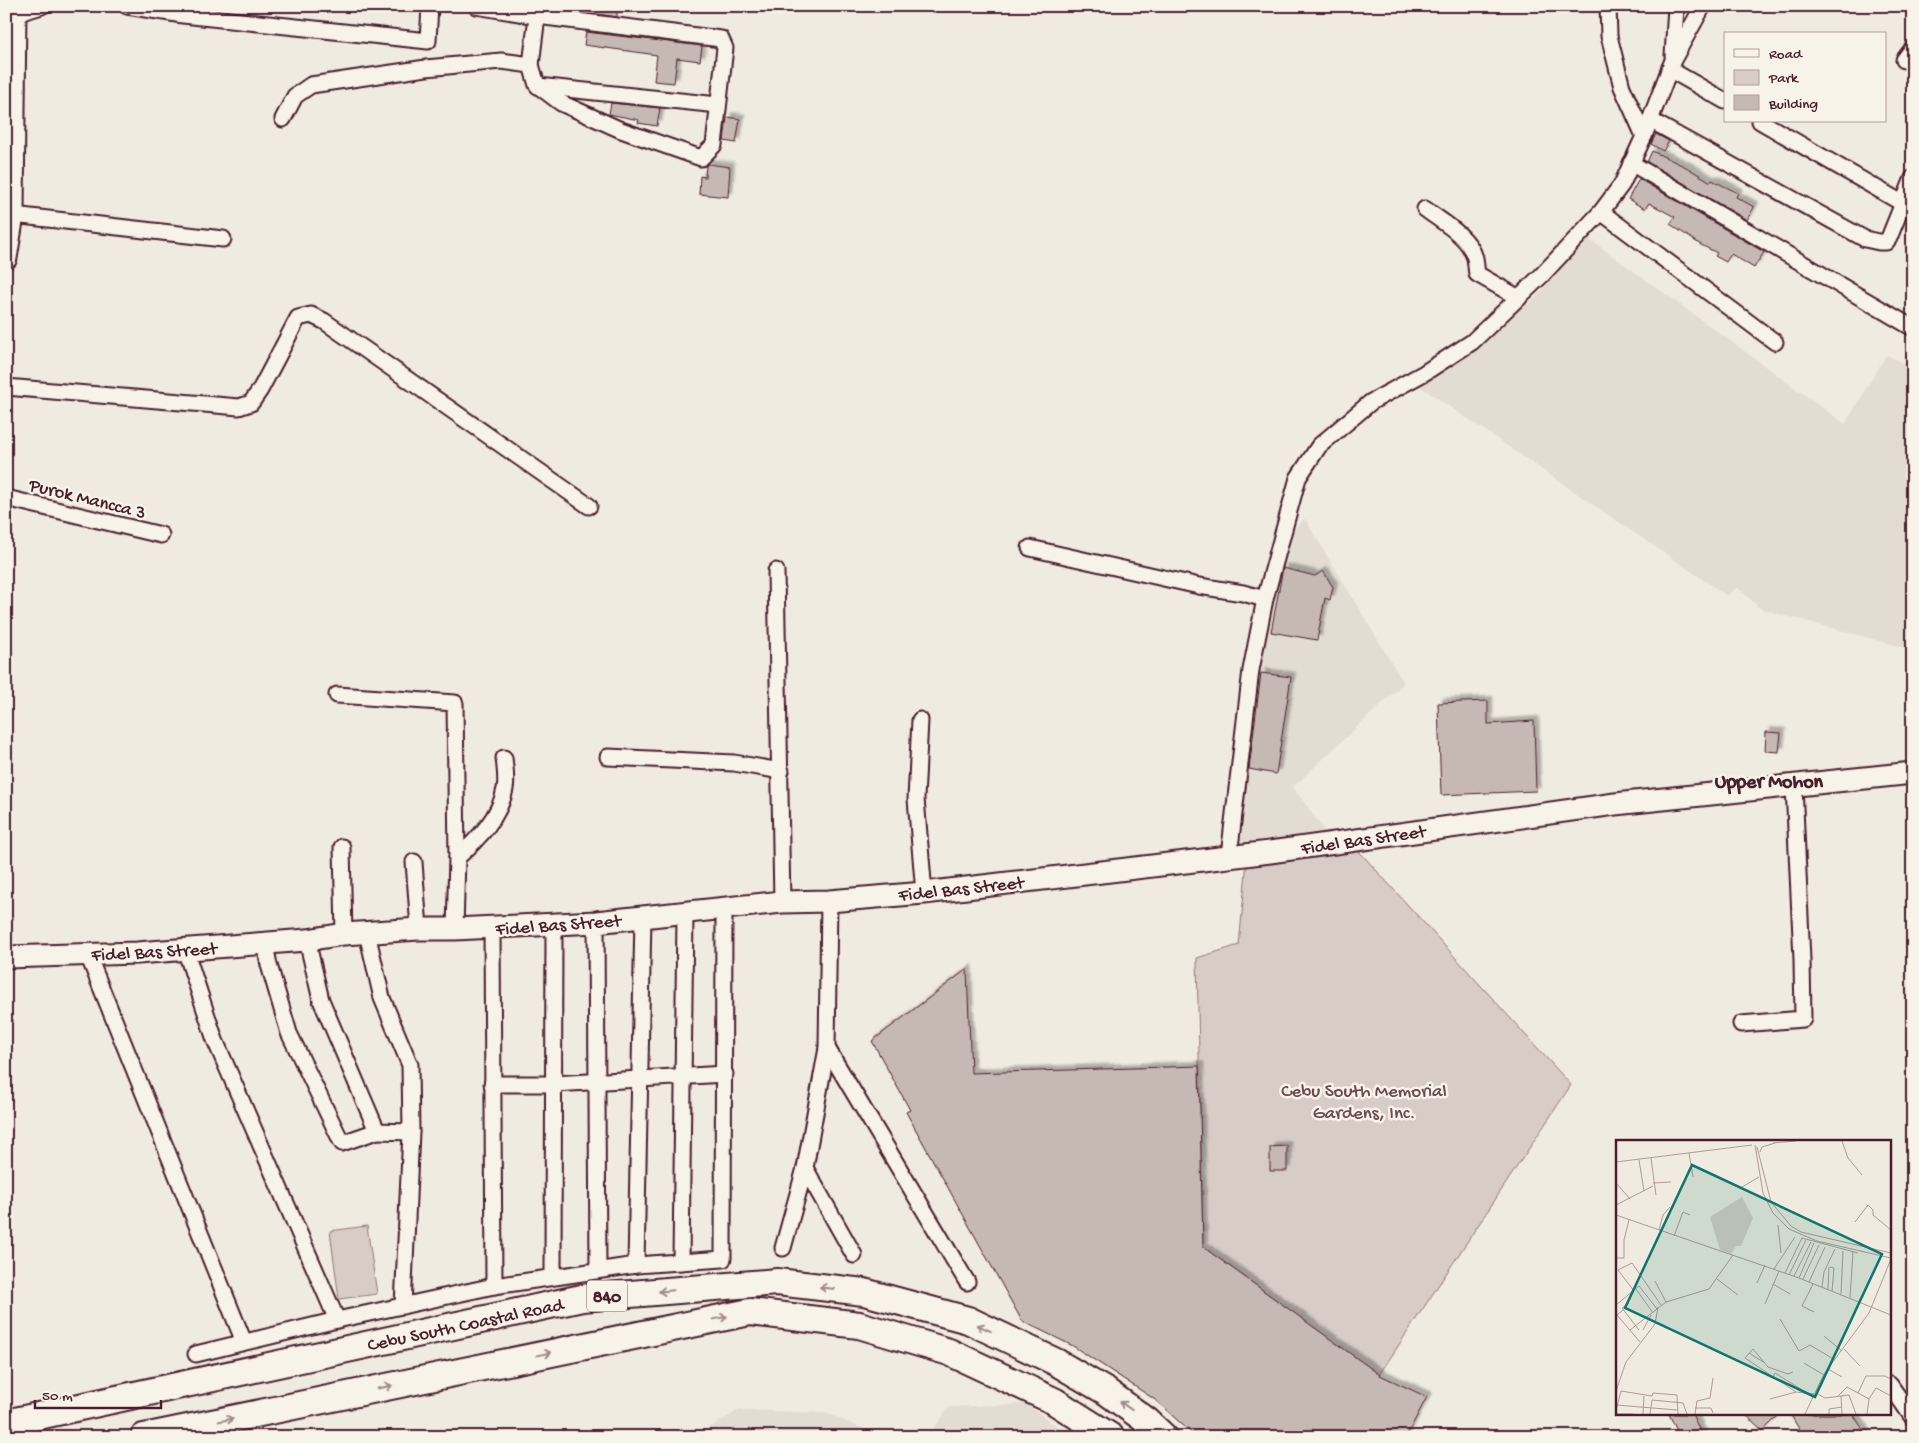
<svg xmlns="http://www.w3.org/2000/svg" width="1919" height="1443" viewBox="0 0 1919 1443" font-family="'Gochi Hand',sans-serif">
	<defs>
		<filter id="shadow"><feDropShadow dx="4.5" dy="-4.5" stdDeviation="1" flood-color="#0004"/></filter>
	</defs>
	<rect width="100%" height="100%" fill="#f0ebe0"/>
	<filter id="ink" filterUnits="userSpaceOnUse"><feTurbulence type="fractalNoise" baseFrequency=".02" numOctaves="2"/><feDisplacementMap in="SourceGraphic" scale="10" xChannelSelector="R" yChannelSelector="G"/><feConvolveMatrix kernelMatrix="1 2 1 2 8 2 1 2 1" color-interpolation-filters="sRGB"/></filter>
	<g filter="url(#ink)">
		<g fill="#e3dcd2">
			<path d="M1588,238l257,186 41,-69 27,12v283l-152,-41 -24,-22 -10,9 -309,-211 117,-87z"/>
			<path d="M1305,519l99,164 -111,104 35,48 -95,11 20,-148 35,-164z"/>
			<path d="M1026,1404l46,33h-144l21,-30z"/>
			<path d="M739,1410l87,3 57,24h-180l2,-7z"/>
		</g>
		<g fill="#d8cdc6" stroke="#917678">
			<path d="M1356,848l215,237 -192,290 -176,-128 -6,-289 42,-13 8,-84z"/>
			<path d="M367,1226l10,68 -38,5 -9,-68z"/>
		</g>
		<g fill="#c6b8b3" stroke="#4a1f2b" filter="url(#shadow)">
			<path d="M589,6h28v11l-28,-4z"/>
			<path d="M586,32l116,14 -2,15 -23,-3 -3,25 -20,-2 3,-26 -73,-10z"/>
			<path d="M611,103l49,5 -3,18 -19,-3 1,-3 -30,-6z"/>
			<path d="M727,117l13,2 -4,24 -12,-2z"/>
			<path d="M1656,134l13,7 -6,10 -12,-7z"/>
			<path d="M1652,151l34,16 25,15 1,-2 26,13 -2,4 18,10 -7,13 -100,-58z"/>
			<path d="M708,164l22,3 -2,30 -29,-3 1,-18 5,1 1,-11z"/>
			<path d="M1639,179l125,73 -10,16 -23,-14 -5,8 -11,-6 2,-3 -16,-8 -31,-21 5,-7 -26,-14 -4,6 -17,-10z"/>
			<path d="M1283,568l32,8 8,-5 10,16 -3,13 -5,-2 -8,42 -46,-8z"/>
			<path d="M1261,673l30,4 -15,97 -27,-5z"/>
			<path d="M1488,701v23l46,-3 2,70 -95,4 -3,-92z"/>
			<path d="M1766,732l15,1 -2,19 -14,-1z"/>
			<path d="M967,969l4,104 228,-7 4,181 177,128 47,22 -21,40h-210l-42,-38 -81,-53 -51,-25 -116,-209 4,-2 -38,-69z"/>
			<path d="M1287,1146v25h-17v-24z"/>
			<path d="M1669,1414h23l11,23h-23z"/>
			<path d="M1745,1414h35l-17,17z"/>
			<path d="M1790,1414h63l15,23h-64z"/>
		</g>
		<g fill="none" stroke-linecap="round" stroke-linejoin="round">
			<g stroke="#4a1f2b" stroke-width="19">
				<g id="street">
					<path d="M127,6l56,9 245,26 2,-35"/>
					<path d="M1608,6l1,30 13,51 22,49"/>
					<path d="M15,14l27,-8"/>
					<path d="M1673,56l3,-50"/>
					<path d="M1904,60l9,-12"/>
					<path d="M531,65l6,-49"/>
					<path d="M1669,69l56,32"/>
					<path d="M538,86l180,19"/>
					<path d="M283,119l12,-23 16,-11 115,-17 75,-7 30,4 6,20 24,18 60,27 80,28 13,-13 11,-97 -4,-9 -184,-23 -61,-10"/>
					<path d="M1650,120l215,119 14,3h7l3,-4 24,-60"/>
					<path d="M1760,121l142,82"/>
					<path d="M1631,163l282,165"/>
					<path d="M1425,209c17,13 44,27 50,49 1,5 1,11 2,16l42,24"/>
					<path d="M1601,212l174,130"/>
					<path d="M13,215l210,24"/>
					<path d="M6,387l233,20 12,-4 9,-13 38,-72 13,-3 13,6 265,185"/>
					<path d="M6,498l155,37"/>
					<path d="M1030,548l169,38 44,7 22,6"/>
					<path d="M776,571l6,331"/>
					<path d="M337,695l118,8 2,155 -2,71"/>
					<path d="M920,720l-4,79 8,94"/>
					<path d="M608,757l126,6 47,8"/>
					<path d="M342,847l2,87"/>
					<path d="M1229,856l22,-186 14,-71 33,-121 21,-32 52,-44 53,-29 48,-31 69,-66 60,-64 21,-28 22,-48 29,-76 30,-54"/>
					<path d="M457,858c20,-18 43,-41 48,-69 2,-10 0,-21 -1,-31"/>
					<path d="M414,862l5,67"/>
					<path d="M596,922l2,347"/>
					<path d="M492,927l2,359"/>
					<path d="M367,933l15,65 28,67 1,67 -8,174"/>
					<path d="M307,940l14,60 56,131 34,1"/>
					<path d="M265,944l4,21 20,68 53,110 35,-12"/>
					<path d="M185,949l30,91 122,280"/>
					<path d="M88,955l156,387"/>
					<path d="M1741,1024l62,-5 -1,-59 -8,-174"/>
					<path d="M827,1048l140,234"/>
					<path d="M492,1084h62l171,-10"/>
					<path d="M805,1168l49,87"/>
					<path d="M783,1248l22,-80 22,-120 2,-147"/>
					<path d="M681,1262l4,-349"/>
					<path d="M636,1265l7,-348"/>
					<path d="M553,1276l1,-352"/>
					<path d="M196,1354l141,-34 157,-34 142,-21 87,-6 1,-350"/>
					<path d="M1890,1385l23,33"/>
				</g>
			</g>
			<g stroke="#4a1f2b" stroke-width="25">
				<g id="secondary">
					<path d="M6,258l7,-43 2,-209"/>
					<path d="M6,957l131,-4 170,-13 37,-6 75,-5h36l141,-7 186,-20 47,-1 95,-8 346,-41 345,-48 298,-31"/>
				</g>
			</g>
			<g stroke="#4a1f2b" stroke-width="30">
				<g id="highway">
					<path d="M6,1423l576,-125 195,-16 87,10 104,28 88,42 51,30 40,29 17,16"/>
					<path d="M144,1437l606,-125 109,13 90,27 105,49 57,36"/>
				</g>
			</g>
			<use href="#street" stroke="#f7f3e8" stroke-width="15"/>
			<use href="#secondary" stroke="#f7f3e8" stroke-width="21"/>
			<use href="#highway" stroke="#f7f3e8" stroke-width="26"/>
		</g>
		<defs><path id="oneway-shaft" d="M-6 0H5M1.5-3L5.5 0L1.5 3" fill="none" stroke-width="1.6" stroke-linecap="round" stroke-linejoin="round" transform="scale(1.25)"/></defs>
		<g stroke="#a0898a">
			<use href="#oneway-shaft" transform="translate(827 1288) rotate(-173)"/>
			<use href="#oneway-shaft" transform="translate(666 1291) rotate(175)"/>
			<use href="#oneway-shaft" transform="translate(720 1318) rotate(-12)"/>
			<use href="#oneway-shaft" transform="translate(984 1328) rotate(-155)"/>
			<use href="#oneway-shaft" transform="translate(544 1354) rotate(-12)"/>
			<use href="#oneway-shaft" transform="translate(385 1387) rotate(-12)"/>
			<use href="#oneway-shaft" transform="translate(1126 1406) rotate(-144)"/>
			<use href="#oneway-shaft" transform="translate(226 1420) rotate(-12)"/>
		</g>
	</g>
	<g text-anchor="middle" stroke-width="5" stroke-linejoin="round" paint-order="stroke">
		<rect fill="#f7f3e8" stroke="#7e5f64" stroke-width="1" x="587" y="1280.5" width="40" height="31" rx="4"/>
		<g font-size="18" font-weight="bold" fill="#4a1f2b">
			<text x="607" y="1302">840</text>
		</g>
		<g font-size="19" fill="#4a1f2b" stroke="#f7f3e8">
			<text transform="translate(88 497) rotate(14)" y="7">Purok Mancca 3</text>
			<text transform="translate(1363 838) rotate(-8)" y="7">Fidel Bas Street</text>
			<text transform="translate(961 887) rotate(-6)" y="7">Fidel Bas Street</text>
			<text transform="translate(558 923) rotate(-4)" y="7">Fidel Bas Street</text>
			<text transform="translate(154 950) rotate(-3)" y="7">Fidel Bas Street</text>
			<text transform="translate(465 1323) rotate(-12)" y="7">Cebu South Coastal Road</text>
		</g>
		<g font-size="19" fill="#6e4a52" stroke="#f7f3e8">
			<text x="1364" y="1096">Cebu South Memorial<tspan x="1364" dy="22">Gardens, Inc.</tspan></text>
		</g>
		<g font-size="20" font-weight="bold" fill="#4a1f2b" stroke="#f7f3e8">
			<text x="1769" y="787">Upper Mohon</text>
		</g>
	</g>
	<g transform="translate(1616 1140)">
		<rect width="275" height="275" fill="#f0ebe0"/>
		<path d="M126,57l11,21 -12,28h-5l-5,8 -11,-4 -10,-33z" fill="#d8cdc6"/>
		<path fill="none" stroke="#ae9998" stroke-width="1" d="M226,1l6,17 14,17M157,3l23,-2M139,5l8,48 10,20 16,16 28,12 74,17M141,7l14,55 20,24 10,6 90,21M144,12l2,-5 13,-4M73,13l4,24M35,18l5,37M23,20l5,31M0,22l136,-17M0,43l14,16M37,43l18,-1M126,47l17,-10M0,65l37,-19M0,75l183,63 92,37M239,82l13,-17 5,5v5l18,15M162,85l3,28M43,90l4,-15 7,-8M58,96l9,-24 7,3M0,118h8v-18l5,-20M214,127l4,1 -2,23M158,129l21,-32M169,133l17,-35 56,15M173,135l17,-35M178,136l17,-34M183,138l15,-35M101,139l21,16M187,139l16,-34M39,141l11,21M193,142l16,-35M141,143l8,-18M157,144l17,10M197,144l-11,22 12,6M206,147l2,-15 11,-23M20,149l17,24M212,149l1,-22M18,151l-16,-21 14,-7 29,42M225,154l2,-43M234,158l3,-46M13,163l-7,5 17,22M149,164l14,-33M0,165l23,-19 18,23M7,170l-6,5 23,27M164,179l19,32 11,-6 25,15M14,190l36,-28 43,-13 24,-34M27,190l8,-15M208,196l18,15M228,209l16,17M133,213l16,10M188,223l20,12M212,229l14,8M177,232l-5,2 -20,-7 -15,-18 -8,9 51,34 18,2M157,237l2,-4 32,20M0,251l10,-29 29,-38 3,-17M200,253l9,5 24,-3 7,19M242,253l8,-17h19l6,3M36,256l1,-3 24,2 1,19M225,256l1,18M221,257l10,-10 22,12M154,259l26,-7M0,265l61,5M79,268h16l2,5M0,271l5,-20 31,5M0,274h17M27,274l1,-18M34,274l2,-14 31,3 4,11M79,274l2,-13 13,-3 3,-20M189,274l19,-40 45,-61 22,-54M213,274v-5l13,-2M251,274l2,-15 7,-11 15,8"/>
		<path fill="#0f766e" fill-opacity="0.15" stroke="#0f766e" stroke-width="2.5" d="M76,25l190,89 -67,143 -190,-89z"/>
		<rect width="275" height="275" fill="none" stroke="#4a1f2b" stroke-width="2.5"/>
	</g>
	<rect width="1919" height="1443" fill="none" stroke="#f7f3e8" stroke-width="25"/>
	<rect x="12" y="12" width="1894" height="1418" fill="none" stroke="#4a1f2b" stroke-width="2" filter="url(#ink)"/>
	<rect x="1724" y="32" width="162" height="90" fill="#f7f3e8" stroke="#b29e9c"/>
	<rect x="1734" y="49" width="25" height="8" fill="#f7f3e8" stroke="#b29e9c"/>
	<text x="1769" y="58" font-size="15" fill="#4a1f2b">Road</text>
	<rect x="1734" y="70" width="25" height="15" fill="#d8cdc6" stroke="#b29e9c"/>
	<text x="1769" y="82" font-size="15" fill="#4a1f2b">Park</text>
	<rect x="1734" y="95" width="25" height="15" fill="#c6b8b3" stroke="#b29e9c"/>
	<text x="1769" y="108" font-size="15" fill="#4a1f2b">Building</text>
	<path d="M35 1400v8h126v-8" fill="none" stroke="#4a1f2b" stroke-width="2.5"/>
	<text x="42" y="1400" font-size="15" fill="#4a1f2b" stroke="#f7f3e8" stroke-width="4" paint-order="stroke">50 m</text>
</svg>
